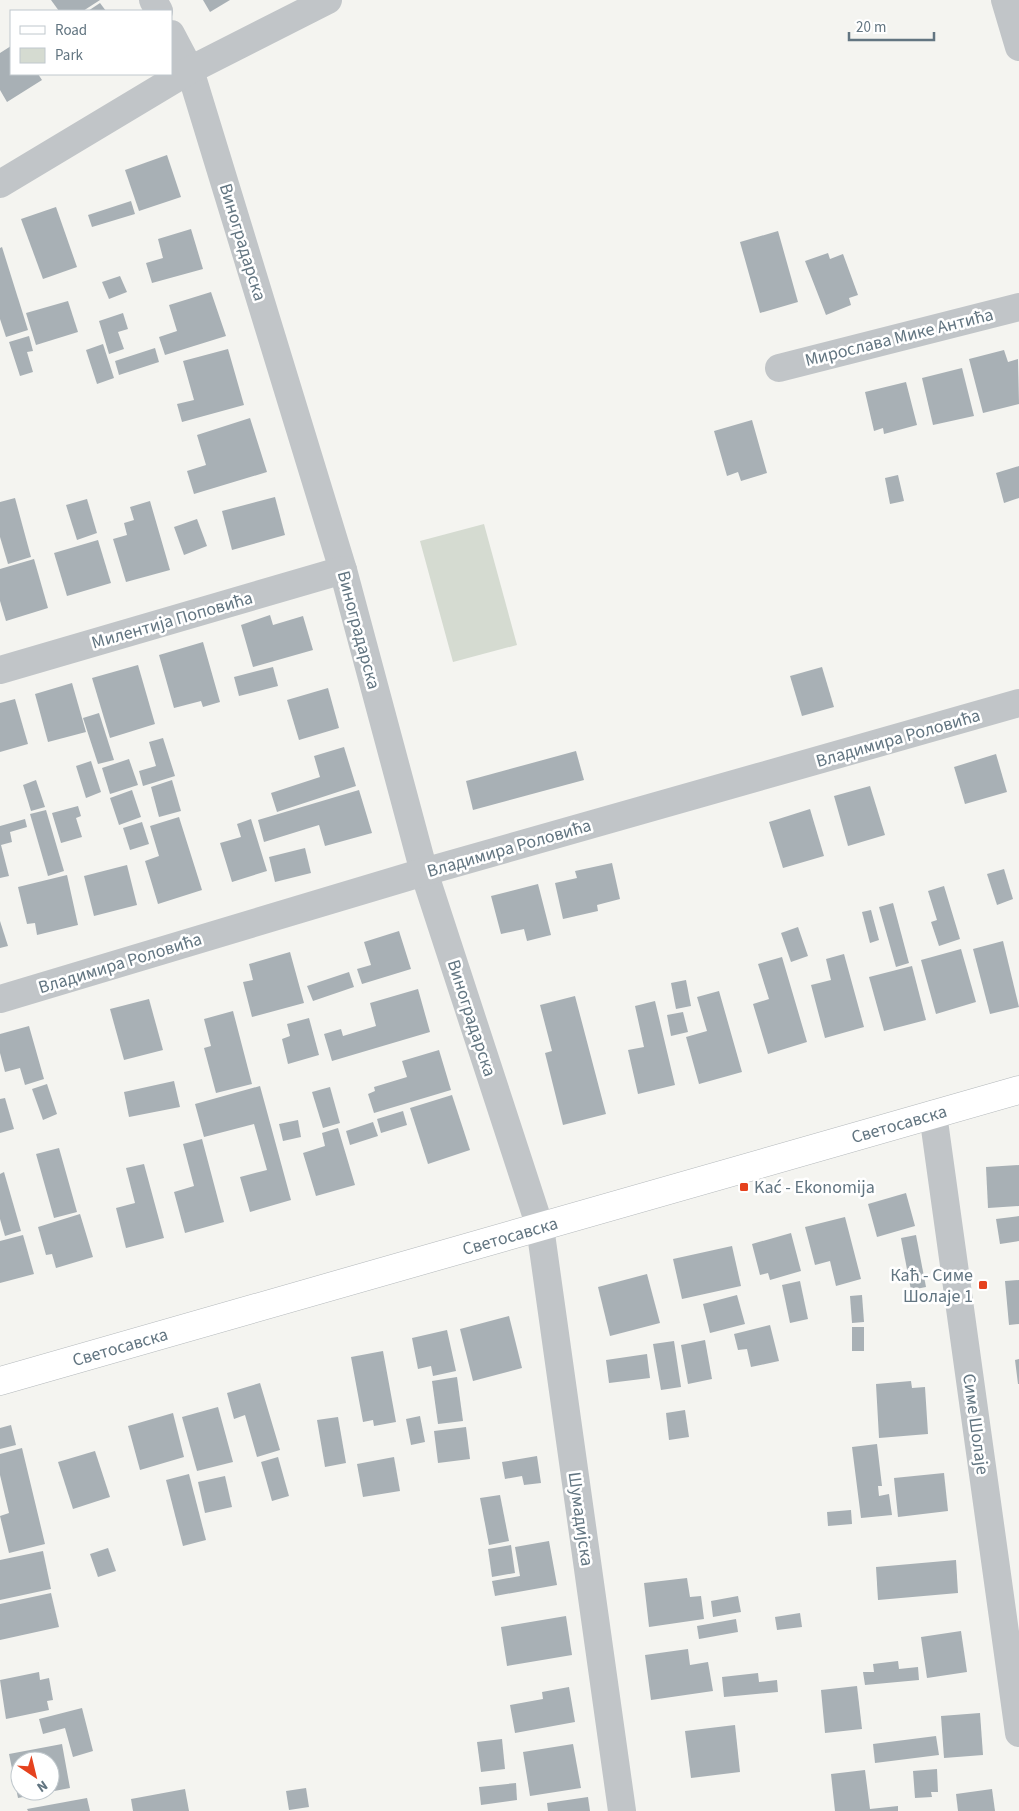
<svg xmlns="http://www.w3.org/2000/svg" width="1019" height="1811" viewBox="0 0 1019 1811" font-family="'Source Sans 3',sans-serif">
	<rect width="100%" height="100%" fill="#f4f4f0"/>
	<path fill="#d5dbd1" d="M484,524l33,121 -64,17 -33,-121z"/>
	<g fill="#a8b0b5" fill-rule="evenodd">
		<path d="M51,0h49l-17,11h-24z"/>
		<path d="M203,0h27l-20,12z"/>
		<path d="M100,3l6,8h-18z"/>
		<path d="M11,46v28h27l4,6 -35,22 -7,-12v-37z"/>
		<path d="M167,155l14,42 -42,14 -14,-41z"/>
		<path d="M131,201l4,13 -43,13 -4,-12z"/>
		<path d="M56,207l21,60 -34,12 -22,-60z"/>
		<path d="M191,229l12,40 -51,14 -6,-20 17,-5 -5,-19z"/>
		<path d="M778,231l20,71 -38,11 -20,-71z"/>
		<path d="M2,247l26,83 -22,7 -6,-18v-71z"/>
		<path d="M828,253l2,6 13,-5 15,41 -9,3 2,7 -25,10 -21,-54z"/>
		<path d="M120,276l7,16 -18,7 -7,-17z"/>
		<path d="M211,292l15,44 -61,19 -6,-18 18,-6 -8,-26z"/>
		<path d="M68,301l10,31 -42,13 -10,-32z"/>
		<path d="M123,313l5,16 -10,3 6,17 -15,5 -10,-33z"/>
		<path d="M29,336l4,15 -6,1 6,20 -13,4 -11,-34z"/>
		<path d="M103,344l11,34 -17,6 -11,-34z"/>
		<path d="M155,348l4,14 -40,13 -4,-14z"/>
		<path d="M228,349l16,56 -62,17 -5,-18 17,-4 -11,-39z"/>
		<path d="M1004,350l4,12 10,-3 1,45 -36,9 -14,-54z"/>
		<path d="M962,368l12,48 -41,9 -11,-47z"/>
		<path d="M906,382l11,43 -33,9 -1,-6 -9,3 -9,-39z"/>
		<path d="M250,418l17,54 -73,22 -7,-23 19,-6 -9,-30z"/>
		<path d="M752,420l15,53 -26,8 -3,-9 -11,4 -13,-45z"/>
		<path d="M1019,466v32l-15,5 -8,-30z"/>
		<path d="M898,475l6,26 -14,3 -5,-26z"/>
		<path d="M275,497l10,38 -53,15 -10,-39z"/>
		<path d="M15,498l16,59 -23,7 -8,-27v-35z"/>
		<path d="M87,499l10,34 -20,7 -11,-35z"/>
		<path d="M150,501l20,69 -44,12 -13,-43 14,-4 -3,-12 10,-3 -4,-13z"/>
		<path d="M197,519l10,27 -23,9 -10,-28z"/>
		<path d="M98,540l13,43 -44,13 -13,-43z"/>
		<path d="M34,559l14,49 -42,13 -6,-20v-32z"/>
		<path d="M270,615l3,10 30,-9 10,34 -60,17 -12,-42z"/>
		<path d="M203,642l17,60 -17,5 -2,-6 -27,7 -15,-53z"/>
		<path d="M138,665l17,59 -45,14 -18,-60z"/>
		<path d="M273,667l5,19 -39,10 -5,-19z"/>
		<path d="M822,667l12,40 -32,9 -12,-40z"/>
		<path d="M72,683l14,49 -38,10 -13,-48z"/>
		<path d="M328,688l11,40 -40,12 -12,-40z"/>
		<path d="M15,699l13,45 -28,8v-49z"/>
		<path d="M99,713l15,47 -16,4 -15,-46z"/>
		<path d="M163,738l12,38 -32,10 -4,-15 17,-5 -7,-24z"/>
		<path d="M344,747l12,39 -79,26 -6,-19 49,-16 -6,-21z"/>
		<path d="M576,751l8,29 -111,30 -7,-29z"/>
		<path d="M996,754l11,38 -42,12 -11,-37z"/>
		<path d="M129,759l9,26 -28,9 -8,-26z"/>
		<path d="M91,761l10,31 -15,6 -10,-32z"/>
		<path d="M36,780l9,27 -14,4 -8,-26z"/>
		<path d="M172,780l9,31 -22,6 -8,-30z"/>
		<path d="M870,786l15,49 -37,11 -14,-50z"/>
		<path d="M132,790l9,27 -22,8 -9,-27z"/>
		<path d="M359,790l13,43 -47,13 -6,-21 -55,17 -6,-22z"/>
		<path d="M78,806l3,10 -5,2 6,19 -21,6 -9,-30z"/>
		<path d="M810,809l14,47 -41,12 -14,-46z"/>
		<path d="M46,810l18,61 -16,5 -18,-62z"/>
		<path d="M179,817l23,73 -44,14 -13,-43 14,-5 -9,-30z"/>
		<path d="M25,819l2,8 -17,5 2,10 -11,3 8,31 -9,2v-52z"/>
		<path d="M251,819l16,52 -35,11 -12,-39 21,-6 -4,-13z"/>
		<path d="M142,822l7,22 -19,6 -7,-22z"/>
		<path d="M305,848l6,25 -36,9 -6,-25z"/>
		<path d="M612,863l8,36 -23,6 1,6 -35,8 -8,-36 22,-5 -2,-7z"/>
		<path d="M127,865l10,40 -43,11 -10,-40z"/>
		<path d="M1004,869l9,30 -16,6 -10,-31z"/>
		<path d="M67,875l11,50 -41,10 -2,-12 -8,1 -9,-37z"/>
		<path d="M538,884l13,51 -24,6 -3,-12 -23,5 -10,-38z"/>
		<path d="M944,886l16,53 -21,7 -8,-24 6,-2 -9,-29z"/>
		<path d="M893,903l16,60 -13,4 -17,-60z"/>
		<path d="M871,910l8,30 -9,3 -8,-31z"/>
		<path d="M0,921l8,25 -8,2z"/>
		<path d="M798,927l10,29 -17,6 -10,-29z"/>
		<path d="M399,931l12,38 -49,15 -5,-15 14,-4 -7,-23z"/>
		<path d="M1003,941l16,66 -29,7 -17,-65z"/>
		<path d="M961,949l15,53 -40,12 -15,-54z"/>
		<path d="M290,952l14,51 -52,14 -9,-35 10,-2 -4,-16z"/>
		<path d="M844,954l20,73 -39,11 -14,-53 20,-5 -5,-21z"/>
		<path d="M782,957l25,85 -39,12 -15,-50 16,-5 -11,-35z"/>
		<path d="M912,966l14,54 -42,11 -15,-54z"/>
		<path d="M349,972l5,15 -41,14 -6,-15z"/>
		<path d="M686,980l5,26 -15,3 -5,-26z"/>
		<path d="M418,989l12,43 -98,29 -8,-27 17,-5 2,7 33,-10 -6,-23z"/>
		<path d="M719,991l23,81 -43,12 -13,-47 21,-6 -10,-34z"/>
		<path d="M575,996l31,118 -43,11 -18,-72 7,-2 -12,-46z"/>
		<path d="M149,999l14,51 -39,10 -14,-51z"/>
		<path d="M655,1001l20,84 -37,9 -10,-44 16,-3 -9,-41z"/>
		<path d="M233,1011l19,73 -36,9 -12,-45 7,-2 -7,-27z"/>
		<path d="M683,1012l5,20 -17,4 -4,-21z"/>
		<path d="M309,1018l10,37 -31,9 -6,-25 8,-3 -3,-12z"/>
		<path d="M29,1026l15,53 -19,6 -5,-17 -15,4 -5,-19v-19z"/>
		<path d="M439,1050l12,40 -77,23 -6,-19 7,-3 -1,-4 33,-10 -5,-16z"/>
		<path d="M174,1081l6,26 -51,10 -5,-25z"/>
		<path d="M47,1084l10,30 -14,6 -11,-31z"/>
		<path d="M260,1086l31,114 -41,12 -10,-35 27,-7 -13,-46 -50,13 -9,-33z"/>
		<path d="M330,1087l10,36 -17,5 -11,-36z"/>
		<path d="M452,1095l18,55 -42,14 -18,-56z"/>
		<path d="M5,1098l9,31 -14,4v-34z"/>
		<path d="M403,1111l4,14 -26,8 -4,-14z"/>
		<path d="M298,1120l3,17 -18,4 -4,-17z"/>
		<path d="M373,1122l5,14 -28,9 -4,-14z"/>
		<path d="M338,1128l17,57 -39,11 -13,-43 22,-7 -3,-13z"/>
		<path d="M202,1139l22,83 -39,11 -11,-41 20,-6 -11,-42z"/>
		<path d="M59,1148l18,64 -23,6 -18,-64z"/>
		<path d="M144,1164l20,74 -38,10 -10,-40 19,-5 -9,-35z"/>
		<path d="M1019,1165v41l-31,2 -2,-41z"/>
		<path d="M4,1172l17,59 -16,5 -5,-17v-45z"/>
		<path d="M906,1193l9,33 -38,11 -9,-33z"/>
		<path d="M80,1214l13,43 -37,11 -4,-14 -6,1 -8,-28z"/>
		<path d="M1019,1216v25l-19,3 -4,-25z"/>
		<path d="M845,1217l16,62 -25,7 -6,-25 -15,4 -10,-38z"/>
		<path d="M791,1233l10,38 -31,9 -2,-7 -8,2 -8,-31z"/>
		<path d="M23,1235l11,39 -34,9v-42z"/>
		<path d="M916,1235l10,52 -15,3 -10,-52z"/>
		<path d="M732,1246l9,40 -59,13 -9,-40z"/>
		<path d="M647,1274l13,49 -50,13 -12,-49z"/>
		<path d="M1019,1280v44l-10,1 -4,-44z"/>
		<path d="M800,1281l8,38 -18,4 -8,-38z"/>
		<path d="M737,1295l8,29 -35,9 -7,-29z"/>
		<path d="M862,1295l2,27 -12,1 -2,-27z"/>
		<path d="M509,1316l13,52 -49,13 -13,-52z"/>
		<path d="M770,1325l9,36 -28,6 -4,-18 -9,1 -4,-16z"/>
		<rect x="852" y="1327" width="12" height="24"/>
		<path d="M447,1330l9,41 -23,5 -2,-10 -13,3 -6,-31z"/>
		<path d="M705,1340l7,39 -24,5 -7,-39z"/>
		<path d="M674,1341l7,46 -20,3 -8,-46z"/>
		<path d="M383,1351l13,71 -22,4 -1,-6 -10,2 -12,-65z"/>
		<path d="M647,1354l3,24 -41,5 -3,-23z"/>
		<path d="M1019,1359v25h-1l-3,-24z"/>
		<path d="M457,1377l6,44 -25,3 -6,-43z"/>
		<path d="M911,1381l1,7 13,-1 3,47 -49,4 -3,-54z"/>
		<path d="M260,1383l20,67 -23,7 -12,-42 -11,4 -7,-26z"/>
		<path d="M218,1407l15,55 -36,9 -15,-54z"/>
		<path d="M685,1410l4,27 -20,3 -3,-27z"/>
		<path d="M173,1413l11,44 -44,13 -12,-44z"/>
		<path d="M420,1416l5,26 -14,3 -5,-26z"/>
		<path d="M338,1417l8,46 -21,4 -8,-47z"/>
		<path d="M11,1425l5,20 -16,4v-21z"/>
		<path d="M466,1427l4,32 -32,4 -4,-32z"/>
		<path d="M877,1444l5,42h-4l1,10 10,-2 3,21 -31,3 -9,-71z"/>
		<path d="M22,1448l23,96 -36,9 -9,-37 9,-3 -9,-38v-21z"/>
		<path d="M95,1451l15,46 -37,12 -15,-47z"/>
		<path d="M537,1456l4,27 -17,2 -2,-9 -17,3 -3,-17z"/>
		<path d="M278,1457l11,39 -17,5 -11,-39z"/>
		<path d="M394,1457l6,34 -37,6 -6,-33z"/>
		<path d="M944,1473l4,38 -50,6 -4,-39z"/>
		<path d="M189,1474l17,66 -23,6 -17,-66z"/>
		<path d="M225,1476l7,31 -27,6 -7,-31z"/>
		<path d="M500,1495l9,46 -20,4 -9,-47z"/>
		<path d="M851,1510l1,14 -24,2 -1,-14z"/>
		<path d="M549,1541l8,44 -62,11 -3,-15 28,-5 -5,-29z"/>
		<path d="M511,1545l4,28 -23,4 -4,-28z"/>
		<path d="M108,1548l8,23 -18,6 -8,-23z"/>
		<path d="M43,1551l8,38 -51,11v-40z"/>
		<path d="M956,1560l2,33 -80,7 -2,-33z"/>
		<path d="M687,1578l3,19 11,-1 3,23 -55,8 -5,-44z"/>
		<path d="M51,1593l8,34 -59,13v-36z"/>
		<path d="M738,1596l3,16 -28,5 -2,-16z"/>
		<path d="M800,1613l2,14 -25,3 -2,-13z"/>
		<path d="M566,1616l6,39 -65,11 -6,-39z"/>
		<path d="M736,1619l2,13 -39,7 -2,-13z"/>
		<path d="M961,1631l6,41 -40,6 -6,-41z"/>
		<path d="M688,1649l2,16 18,-3 5,29 -62,9 -6,-45z"/>
		<path d="M898,1661l1,8 19,-2 1,13 -54,5 -2,-13h11l-1,-8z"/>
		<path d="M39,1672l1,8 9,-2 4,22 -6,1 2,9 -43,9 -6,-39z"/>
		<path d="M758,1673l1,9 18,-2 1,12 -54,5 -2,-20z"/>
		<path d="M857,1686l5,43 -37,4 -4,-43z"/>
		<path d="M569,1687l6,35 -60,11 -5,-28 33,-6 -1,-7z"/>
		<path d="M82,1708l11,43 -20,6 -8,-29 -22,6 -4,-15z"/>
		<path d="M980,1713l3,42 -39,3 -3,-42z"/>
		<path d="M735,1725l5,47 -49,6 -6,-47z"/>
		<path d="M936,1736l3,19 -64,8 -2,-19z"/>
		<path d="M502,1739l3,30 -24,3 -4,-30z"/>
		<path d="M62,1744l8,44 -52,10 -9,-44zM20,1761h30v30h-30z"/>
		<path d="M573,1744l8,44 -51,8 -7,-44z"/>
		<path d="M937,1769l1,23h-7l1,5 -17,1 -2,-27z"/>
		<path d="M865,1770l5,39 28,-3v5h-63l-4,-37z"/>
		<path d="M516,1783l1,17 -36,5 -2,-18z"/>
		<path d="M306,1788l3,19 -20,3 -3,-19z"/>
		<path d="M185,1789l4,22h-56l-2,-12z"/>
		<path d="M992,1789l3,22h-37l-2,-17z"/>
		<path d="M588,1797l2,14h-42l-1,-8z"/>
		<path d="M87,1798l3,13h-62l-1,-2z"/>
	</g>
	<g fill="none" stroke-linecap="round" stroke-linejoin="round">
		<g stroke="#b2b7ba" stroke-width="29">
			<path id="major" d="M0,1381l1019,-291"/>
		</g>
		<g stroke="#c1c5c8" stroke-width="28">
			<path d="M153,0l6,11"/>
			<path d="M1005,0l14,47"/>
			<path d="M171,34l19,36 153,500 81,302 116,355 82,584"/>
			<path d="M0,184l190,-114 138,-70"/>
			<path d="M779,368l240,-61"/>
			<path d="M0,670l343,-100"/>
			<path d="M0,999l424,-127 595,-169"/>
			<path d="M933,1114l86,619"/>
		</g>
		<use href="#major" stroke="#fff" stroke-width="28"/>
	</g>
	<g fill="#e5421e" stroke="#fff" stroke-width="2">
		<rect x="739" y="1182" width="10" height="10" rx="2.5"/>
		<rect x="978" y="1280" width="10" height="10" rx="2.5"/>
	</g>
	<g text-anchor="middle" stroke-width="5" stroke-linejoin="round" paint-order="stroke">
		<g font-size="18" fill="#627581" stroke="#fff">
			<text transform="translate(243 242) rotate(73)" y="6">Виноградарска</text>
			<text transform="translate(899 337) rotate(-14)" y="6">Мирослава Мике Антића</text>
			<text transform="translate(172 620) rotate(-16)" y="6">Милентија Поповића</text>
			<text transform="translate(359 630) rotate(75)" y="6">Виноградарска</text>
			<text transform="translate(898 738) rotate(-16)" y="6">Владимира Роловића</text>
			<text transform="translate(509 848) rotate(-16)" y="6">Владимира Роловића</text>
			<text transform="translate(120 963) rotate(-17)" y="6">Владимира Роловића</text>
			<text transform="translate(472 1018) rotate(72)" y="6">Виноградарска</text>
			<text transform="translate(899 1124) rotate(-16)" y="6">Светосавска</text>
			<text transform="translate(510 1236) rotate(-16)" y="6">Светосавска</text>
			<text transform="translate(120 1347) rotate(-16)" y="6">Светосавска</text>
			<text transform="translate(976 1424) rotate(82)" y="6">Симе Шолаје</text>
			<text transform="translate(581 1519) rotate(82)" y="6">Шумадијска</text>
		</g>
		<g font-size="18" fill="#627581" stroke="#fff" text-anchor="start">
			<text x="754" y="1193">Kać - Ekonomija</text>
			<text x="973" y="1281" text-anchor="end">Каћ - Симе<tspan x="973" dy="21">Шолаје 1</tspan></text>
		</g>
	</g>
	<rect x="10" y="10" width="162" height="65" fill="#ffffff" stroke="#c0c8cd"/>
	<rect x="20" y="26" width="25" height="8" fill="#ffffff" stroke="#c0c8cd"/>
	<text x="55" y="35" font-size="15" fill="#627581">Road</text>
	<rect x="20" y="48" width="25" height="15" fill="#d5dbd1" stroke="#c0c8cd"/>
	<text x="55" y="60" font-size="15" fill="#627581">Park</text>
	<g transform="translate(35 1776) rotate(145)"><circle r="24" fill="#ffffff" stroke="#c0c8cd"/>
	<path d="M0-4L9 19L0 12L-9 19Z" fill="#e5421e"/>
	<text y="-8" font-size="14" font-weight="bold" text-anchor="middle" fill="#627581">N</text>
	</g>
	<path d="M849 32v8h85v-8" fill="none" stroke="#627581" stroke-width="2.5"/>
	<text x="856" y="32" font-size="15" fill="#627581" stroke="#ffffff" stroke-width="4" paint-order="stroke">20 m</text>
</svg>
